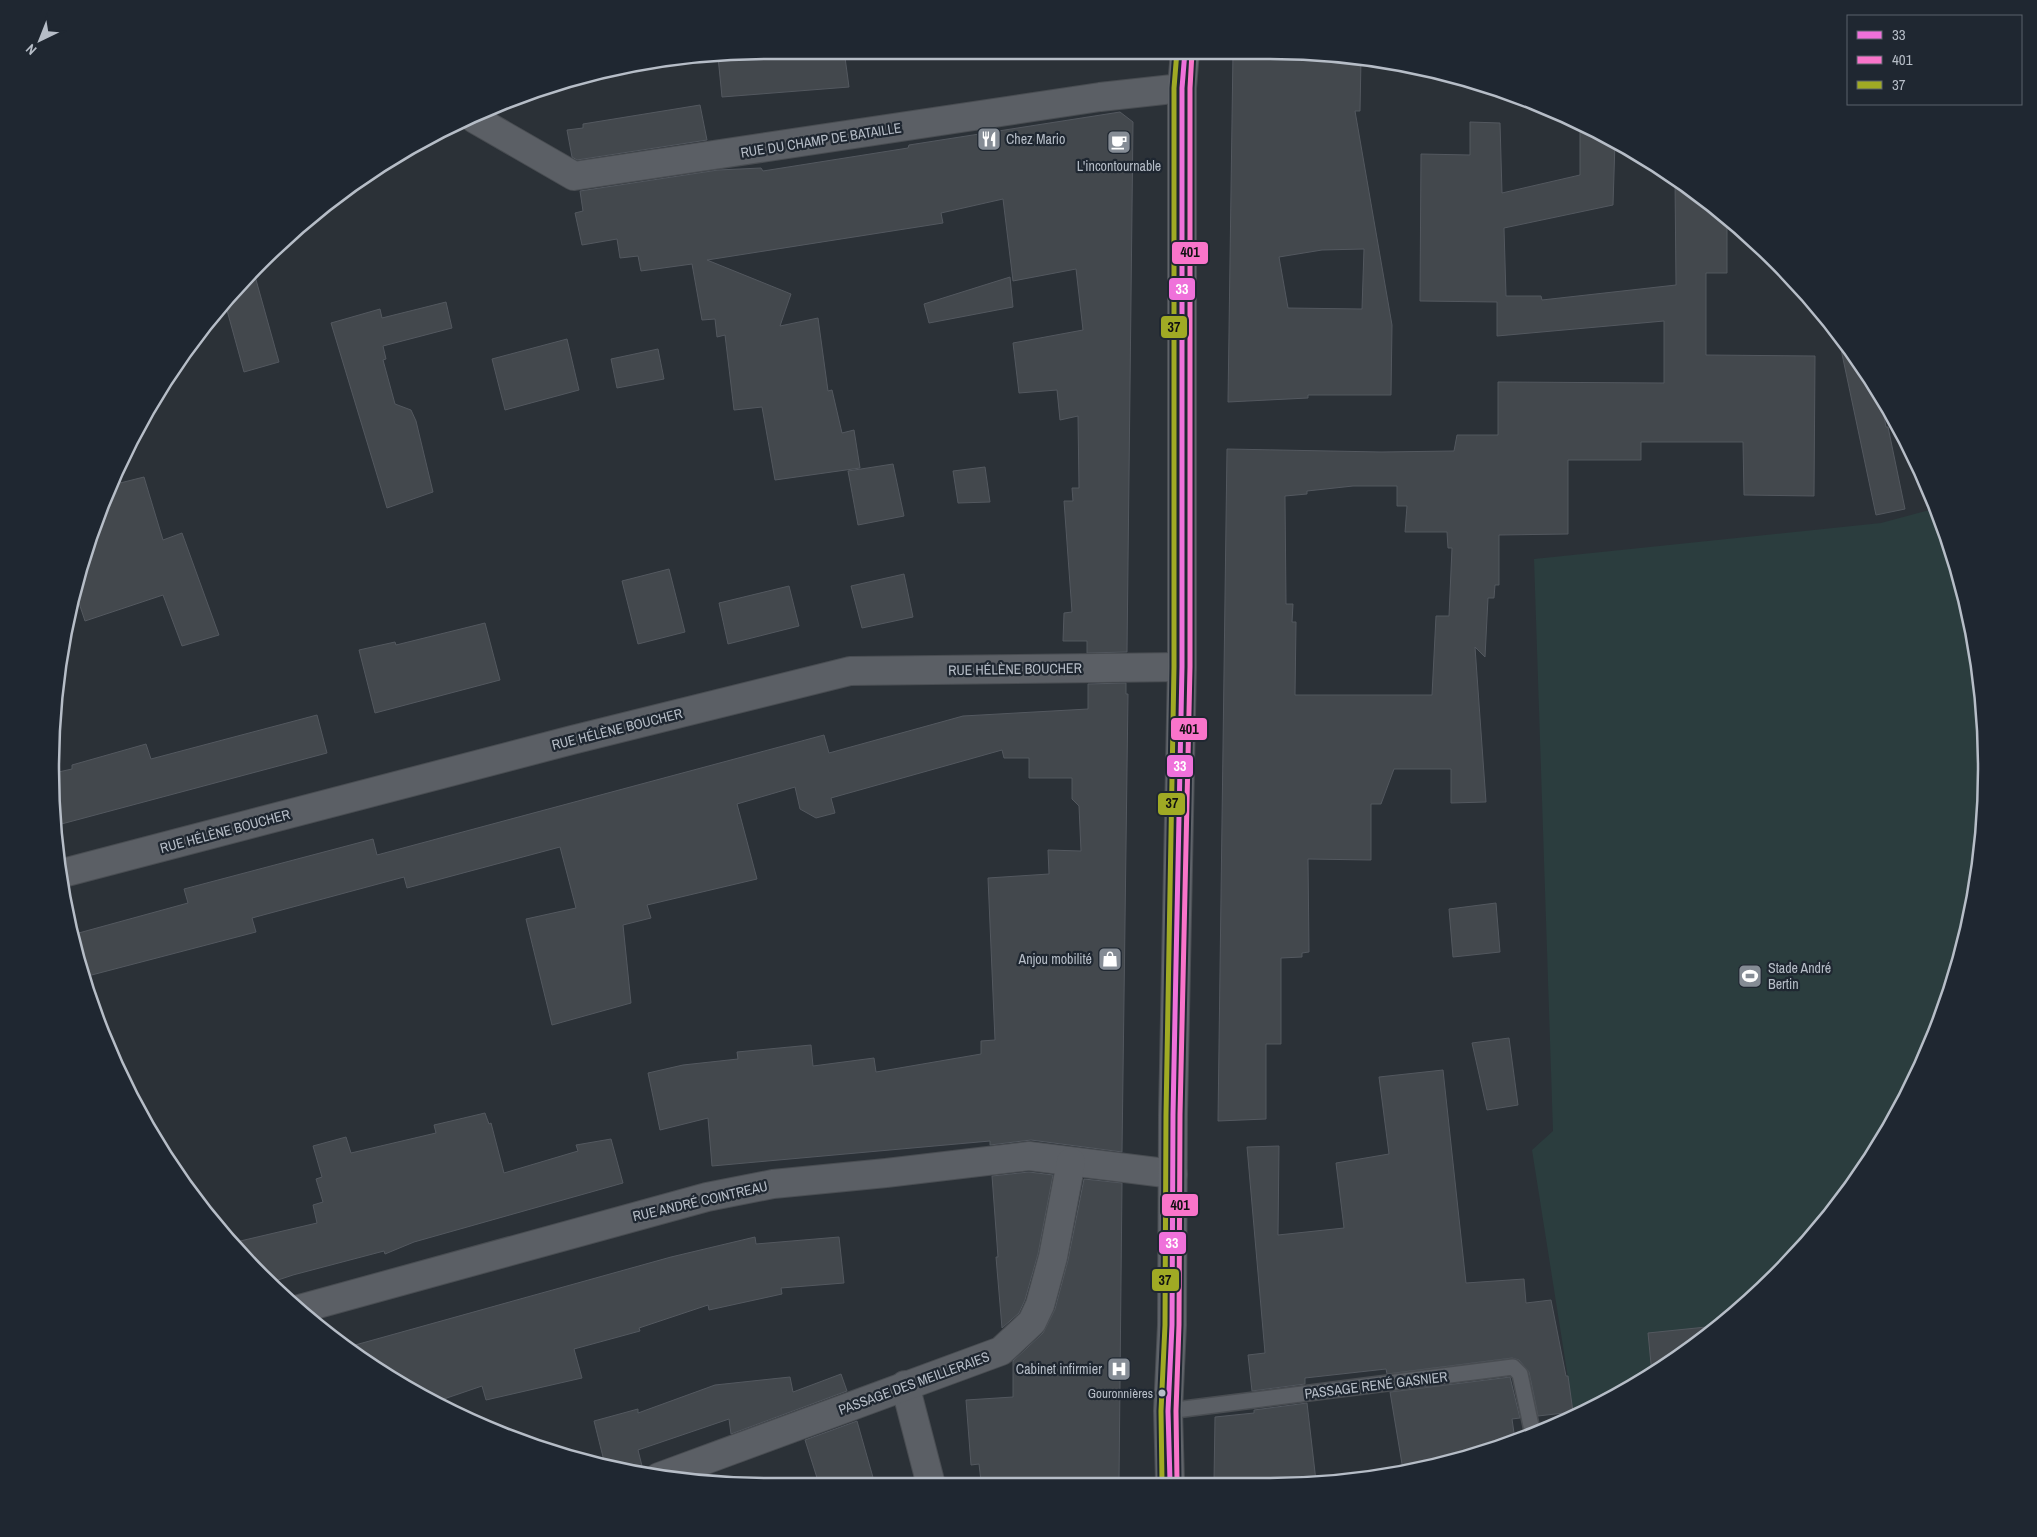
<svg xmlns="http://www.w3.org/2000/svg" width="2037" height="1537" viewBox="0 0 2037 1537" font-family="'Archivo Narrow',sans-serif">
	<rect width="100%" height="100%" fill="#2b3137"/>
	<path fill="#2b3d3e" d="M1937,508l36,120 14,140 -14,140 -41,135 -66,124 -89,109 -109,90 -94,50 -42,-266 21,-19 -19,-572 347,-36z"/>
	<g fill="#43484d" stroke="#53585f" fill-rule="evenodd">
		<path d="M768,50h76l5,37 -127,10 -4,-40z"/>
		<path d="M1233,51l82,1 46,7 -1,52h-5l37,214 -1,70h-83v3l-80,4zM1364,249l-2,60 -74,-1 -9,-51 43,-7z"/>
		<path d="M700,105l7,35 -130,20 -5,-3 -5,-27 16,-2v-4z"/>
		<path d="M1120,112l13,10 -6,530 -40,1v-12h-24l1,-28 8,-1 -8,-111h9l-1,-13h7l-1,-72 -18,4 -3,-30 -38,3 -6,-50 70,-13 -7,-61 -63,12 -10,-82 -62,14 2,10 -236,37 84,34 -11,32 38,-8 10,73 4,-1 10,43 12,-3 6,38 -85,12 -13,-73 -28,3 -9,-75 -8,2 -2,-18 -13,1 -10,-56 -51,7 -3,-15 -18,2 -3,-19 -35,6 -7,-32 8,-2 -3,-20 138,-21 43,-2 2,3 145,-23 1,-3z"/>
		<path d="M1470,122l30,1 2,70 78,-18v-53l35,20 -2,63 -109,23 2,68h35l1,4 134,-15 -1,-106 31,19 21,19v56h-21v82l109,1 -1,140 -70,-1 -1,-53h-102v18h-73v74l-69,1v50h-4l-1,13h-6l-3,59 -10,-10 11,155 -35,1v-34h-57l-13,35h-10v56l-63,-1 1,93 -7,1v4l-21,1v86h-15v75l-48,2 9,-672 154,3 73,-1 3,-16h41v-53l166,1v-62l-167,15v-34l-77,-1 1,-147 49,1zM1353,486h44v20h10l-2,26h42l1,16h4l-3,68h-13l-4,79h-137l1,-73h-4l1,-18h-7l-1,-108 22,-2v-3z"/>
		<path d="M253,269l26,93 -35,10 -19,-69z"/>
		<path d="M1010,277l3,30 -84,16 -5,-19z"/>
		<path d="M446,302l6,26 -69,18 3,13 -3,1 12,44 16,6 5,11 17,71 -46,16 -56,-185 49,-14 2,9z"/>
		<path d="M1838,335l28,34 15,29 5,29h2l17,82 -29,6z"/>
		<path d="M567,339l12,51 -74,20 -13,-51z"/>
		<path d="M658,349l6,30 -47,9 -6,-29z"/>
		<path d="M893,464l11,52 -46,9 -10,-54z"/>
		<path d="M985,467l5,35 -32,1 -5,-32z"/>
		<path d="M144,477l19,63 19,-7 37,102 -37,11 -19,-51 -78,26 -9,-27 36,-109z"/>
		<path d="M669,569l16,63 -47,12 -16,-63z"/>
		<path d="M904,574l9,43 -51,11 -11,-42z"/>
		<path d="M789,586l10,40 -71,18 -9,-41z"/>
		<path d="M485,623l15,57 -125,33 -16,-63 36,-8 1,3z"/>
		<path d="M1126,683v11h2l-6,458 -91,-12 -41,5v-4l-278,25 -4,-48 -48,12 -12,-57 35,-8 55,-6 -1,-7 74,-7 2,21 61,-8 2,14 105,-18v-13l14,-1 -7,-162 61,-4 -1,-24 33,1 -2,-45 -7,-7v-21h-43v-20h-25l-2,-8 -171,48 4,15 -19,5 -16,-9 -5,-22 -58,17 20,75 -110,26 4,13 -28,7 8,78 -79,22 -26,-106 50,-11 -16,-61 -153,41 -3,-11 -152,41 4,14 -172,45 -9,-43 113,-31 -4,-14 189,-50 4,16 447,-120 5,18 134,-37 125,-7v-25z"/>
		<path d="M317,715l10,38 -273,73 -2,-11 2,-42 18,-4v-4l74,-21 5,15z"/>
		<path d="M1496,903l4,49 -47,5 -4,-48z"/>
		<path d="M1509,1038l9,67 -31,5 -15,-67z"/>
		<path d="M1443,1070l23,213 58,-4 2,24 25,-3 15,76h2l5,36 -35,4 -9,-44 -10,-12 -7,-2 -125,16 -1,-5 -81,9v6l-53,7 -4,-36 17,-2 -18,-206 32,-1 -1,89 66,-7 -8,-65 53,-9 -10,-77z"/>
		<path d="M485,1113l4,11 2,-1 13,50 74,-22 -2,-6 35,-6 12,44 -209,59 -29,12 -1,-3 -91,24 -21,7 -36,-40 81,-19 -4,-18 10,-3 -7,-23 6,-2 -9,-31 33,-9 5,16 85,-20 -2,-8z"/>
		<path d="M1029,1172l24,3 -15,79 -13,46 -6,13 -17,15 -6,-71h2l-6,-81z"/>
		<path d="M1084,1179l38,4 -3,298h-138l-2,-17 -8,1 -5,-65 47,-3v-36l30,-28 12,-24 13,-49z"/>
		<path d="M755,1237l1,7 83,-7 5,46 -63,5 1,6 -73,16 -1,-5 -69,23 1,3 -66,18 8,29 -96,22 -4,-14 -47,16 -26,-11 -61,-44 323,-90z"/>
		<path d="M1716,1326l-48,40 -16,8 -4,-41z"/>
		<path d="M841,1374l6,17 -116,43 -2,-15 -91,31 6,24 -39,-9 -11,-44 44,-12v4l77,-28 75,-8 3,15z"/>
		<path d="M1510,1377l10,41 -8,1 3,21 -112,30 -13,-78z"/>
		<path d="M1307,1403l9,78h-102l1,-64 39,-4v-3z"/>
		<path d="M857,1421l17,60h-56l-13,-41z"/>
	</g>
	<g fill="none" stroke-linecap="round" stroke-linejoin="round">
		<g stroke="#494d52" stroke-width="18">
			<path id="service" d="M1168,1411l345,-44 7,7 13,61"/>
		</g>
		<g stroke="#494d52" stroke-width="30">
			<g id="minor">
				<path d="M475,119l99,57 526,-79 82,-9"/>
				<path d="M63,873l509,-133 278,-69 332,-4"/>
				<path d="M296,1310l411,-113 66,-13 113,-11 143,-17 144,18"/>
				<path d="M905,1385l25,96"/>
				<path d="M659,1477l342,-126 31,-29 8,-17 13,-48 18,-95"/>
			</g>
		</g>
		<g stroke="#494d52" stroke-width="30">
			<path id="secondary" d="M1170,1481l-2,-70 4,-86 1,-210 9,-448v-579l3,-37"/>
		</g>
		<use href="#service" stroke="#5b5f65" stroke-width="15"/>
		<use href="#minor" stroke="#5b5f65" stroke-width="28"/>
		<use href="#secondary" stroke="#5f6369" stroke-width="28"/>
		<g stroke="#1f2731" stroke-width="9">
			<path id="bus-1" d="M1170,1481l-2,-70 4,-86 1,-210 9,-448v-579l3,-37"/>
		</g>
		<g stroke="#1f2731" stroke-width="9">
			<path id="bus-2" d="M1177,1481l-1,-70 3,-86 1,-210 10,-448v-579l2,-36"/>
		</g>
		<g stroke="#1f2731" stroke-width="9">
			<path id="bus-3" d="M1162,1481l-1,-70 4,-86 1,-210 8,-448v-579l3,-37"/>
		</g>
		<use href="#bus-1" stroke="#ef71da" stroke-width="5"/>
		<use href="#bus-2" stroke="#f974ca" stroke-width="5"/>
		<use href="#bus-3" stroke="#a0aa24" stroke-width="5"/>
	</g>
	<defs>
		<g id="restaurant-square" transform="scale(1.25)"><rect x="-9" y="-9" width="18" height="18" rx="4" fill="#858c95" stroke="#1f2731"/><path d="M-5-6h1v4h1v-4h1v4h1v-4h1v5L-1.5 .5V6h-2V.5L-5-1ZM5-6V6H3V1.5H1.5Q1.5-4 5-6Z" fill="#fff"/></g>
		<g id="cafe-square" transform="scale(1.25)"><rect x="-9" y="-9" width="18" height="18" rx="4" fill="#858c95" stroke="#1f2731"/><path d="M-5.5-4.5H6V0H3Q3 3.5 0 3.5H-2.5Q-5.5 3.5-5.5 0ZM3-3.2v2h1.7v-2ZM-6 4.5H4V6H-6Z" fill="#fff"/></g>
		<g id="shop-square" transform="scale(1.25)"><rect x="-9" y="-9" width="18" height="18" rx="4" fill="#858c95" stroke="#1f2731"/><path d="M-5-2.5h2.3a2.7 3.5 0 0 1 5.4 0H5L5.5 6h-11ZM-1.5-2.5h3a1.5 2.3 0 0 0-3 0Z" fill="#fff"/></g>
		<g id="stadium-square" transform="scale(1.25)"><rect x="-9" y="-9" width="18" height="18" rx="4" fill="#858c95" stroke="#1f2731"/><path d="M0-5a6.5 5 0 1 0 0 10a6.5 5 0 1 0 0-10ZM-3.5-1.8h7v3.6h-7Z" fill="#fff"/></g>
		<g id="hospital-square" transform="scale(1.25)"><rect x="-9" y="-9" width="18" height="18" rx="4" fill="#858c95" stroke="#1f2731"/><path d="M-5-5h3v3.5h4V-5h3V5h-3V1.5h-4V5h-3Z" fill="#fff"/></g>
	</defs>
	<g fill-rule="evenodd">
		<use href="#restaurant-square" x="989" y="139"/>
		<use href="#cafe-square" x="1119" y="142"/>
		<use href="#shop-square" x="1110" y="959"/>
		<use href="#stadium-square" x="1750" y="976"/>
		<use href="#hospital-square" x="1119" y="1369"/>
	</g>
	<circle fill="#b6bdc7" stroke="#1f2731" stroke-width="2" cx="1162" cy="1393" r="4.5"/>
	<g text-anchor="middle" stroke-width="4.5" stroke-linejoin="round" paint-order="stroke">
		<g font-size="13" fill="#b6bdc7" stroke="#1f2731" text-anchor="end">
			<text x="1153" y="1398">Gouronnières</text>
		</g>
		<g font-size="14" fill="#b6bdc7" stroke="#1f2731" text-anchor="start">
			<text x="1006" y="144">Chez Mario</text>
			<text x="1119" y="171" text-anchor="middle">L'incontournable</text>
			<text x="1092" y="964" text-anchor="end">Anjou mobilité</text>
			<text x="1768" y="973">Stade André<tspan x="1768" dy="16">Bertin</tspan></text>
			<text x="1102" y="1374" text-anchor="end">Cabinet infirmier</text>
		</g>
		<g font-size="14" fill="#b6bdc7" stroke="#1f2731">
			<text transform="translate(821 140) rotate(-9)" y="5">RUE DU CHAMP DE BATAILLE</text>
			<text transform="translate(1015 669) rotate(-1)" y="5">RUE HÉLÈNE BOUCHER</text>
			<text transform="translate(617 729) rotate(-14)" y="5">RUE HÉLÈNE BOUCHER</text>
			<text transform="translate(225 831) rotate(-15)" y="5">RUE HÉLÈNE BOUCHER</text>
			<text transform="translate(700 1201) rotate(-13)" y="5">RUE ANDRÉ COINTREAU</text>
			<text transform="translate(914 1383) rotate(-20)" y="5">PASSAGE DES MEILLERAIES</text>
			<text transform="translate(1376 1385) rotate(-7)" y="5">PASSAGE RENÉ GASNIER</text>
		</g>
	</g>
	<path d="M0 0H2037V1537H0ZM768 59H1269A709 709 0 0 1 1978 768V769A709 709 0 0 1 1269 1478H768A709 709 0 0 1 59 769V768A709 709 0 0 1 768 59Z" fill="#1f2731" fill-rule="evenodd"/>
	<path fill="none" stroke="#b6bdc7" stroke-width="2.5" d="M768 59H1269A709 709 0 0 1 1978 768V769A709 709 0 0 1 1269 1478H768A709 709 0 0 1 59 769V768A709 709 0 0 1 768 59Z"/>
	<g stroke="#1f2731" stroke-width="2">
		<rect x="1171" y="241" width="38" height="24" rx="5" fill="#f974ca"/>
		<rect x="1168" y="277" width="28" height="24" rx="5" fill="#ef71da"/>
		<rect x="1160" y="315" width="28" height="24" rx="5" fill="#a0aa24"/>
		<rect x="1170" y="717" width="38" height="24" rx="5" fill="#f974ca"/>
		<rect x="1166" y="754" width="28" height="24" rx="5" fill="#ef71da"/>
		<rect x="1157" y="792" width="29" height="24" rx="5" fill="#a0aa24"/>
		<rect x="1161" y="1193" width="38" height="24" rx="5" fill="#f974ca"/>
		<rect x="1158" y="1231" width="29" height="24" rx="5" fill="#ef71da"/>
		<rect x="1151" y="1268" width="29" height="24" rx="5" fill="#a0aa24"/>
	</g>
	<g font-size="14" text-anchor="middle" font-weight="bold" fill="#fff">
		<text x="1182" y="294">33</text>
		<text x="1180" y="771">33</text>
		<text x="1172" y="1248">33</text>
	</g>
	<g font-size="14" text-anchor="middle" font-weight="bold" fill="#111">
		<text x="1190" y="257">401</text>
		<text x="1174" y="332">37</text>
		<text x="1189" y="734">401</text>
		<text x="1172" y="808">37</text>
		<text x="1180" y="1210">401</text>
		<text x="1165" y="1285">37</text>
	</g>
	<rect x="1847" y="15" width="175" height="90" fill="#1f2731" stroke="#5b636d"/>
	<rect x="1857" y="31" width="25" height="8" fill="#ef71da" stroke="#5b636d"/>
	<text x="1892" y="40" font-size="15" fill="#b6bdc7">33</text>
	<rect x="1857" y="56" width="25" height="8" fill="#f974ca" stroke="#5b636d"/>
	<text x="1892" y="65" font-size="15" fill="#b6bdc7">401</text>
	<rect x="1857" y="81" width="25" height="8" fill="#a0aa24" stroke="#5b636d"/>
	<text x="1892" y="90" font-size="15" fill="#b6bdc7">37</text>
	<g transform="translate(40 40) rotate(223)" stroke="#1f2731" stroke-width="4" paint-order="stroke">
	<path d="M0-4L9 19L0 12L-9 19Z" fill="#b6bdc7"/>
	<text y="-8" font-size="14" font-weight="bold" text-anchor="middle" fill="#b6bdc7">N</text>
	</g>
</svg>
